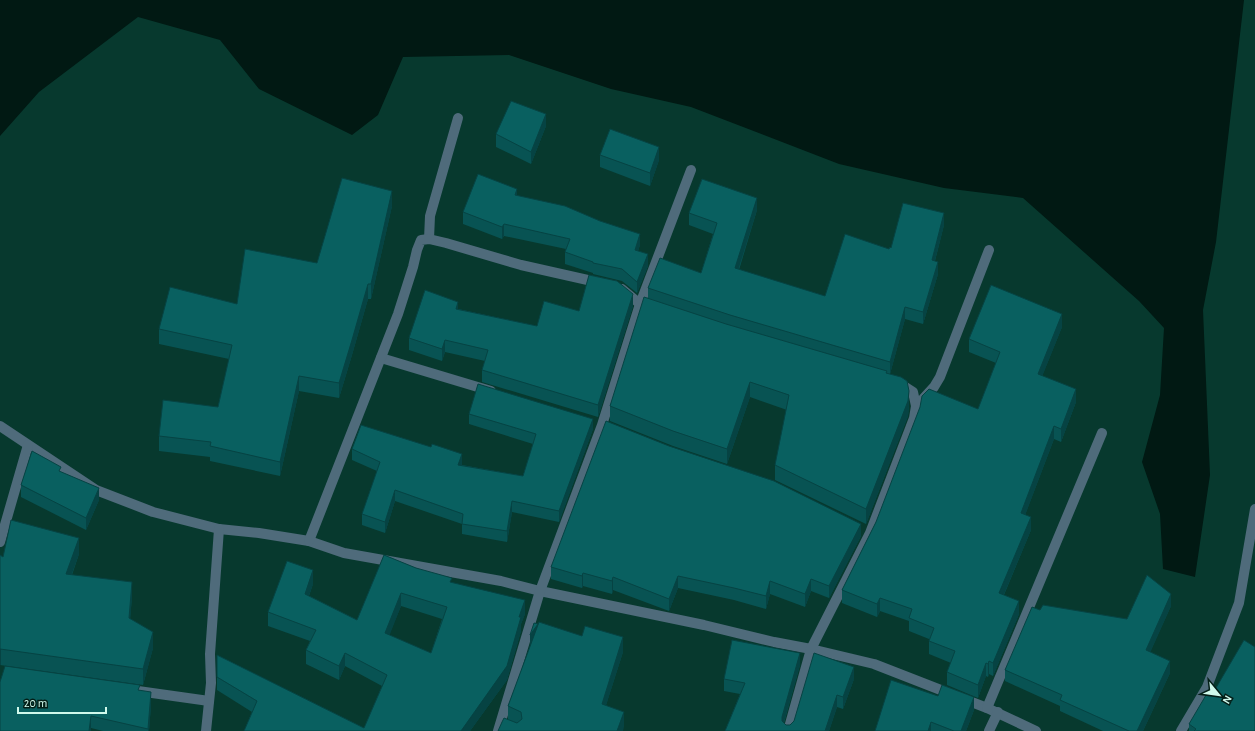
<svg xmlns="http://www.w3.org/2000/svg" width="1255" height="731" viewBox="0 0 1255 731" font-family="'Alegreya Sans',sans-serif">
	<rect width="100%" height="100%" fill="#07392e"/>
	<path fill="#011913" d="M0,0h1244l-28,242 -13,68 7,165 -15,102 -32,-8 -3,-55 -18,-52 18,-67 4,-67 -25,-27 -116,-103 -79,-10 -105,-24 -148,-57 -80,-18 -102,-34 -106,2 -25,58 -26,20 -93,-46 -39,-49 -82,-23 -99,75 -39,44z"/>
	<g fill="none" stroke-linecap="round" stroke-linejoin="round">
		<g stroke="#4f6b7b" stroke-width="10">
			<path d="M429,239l1,-23 28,-98"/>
			<path d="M622,289l18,15 14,5"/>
			<path d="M381,358l110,33"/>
			<path d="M923,399l11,-12 6,-10 49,-127"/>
			<path d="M0,426l96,64 57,22 66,17 40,4 50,8 35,12 157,28 39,10 164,34 70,17 37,7 63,15 113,44 49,23"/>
			<path d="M309,541l89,-227 15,-47 4,-17 4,-10 8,-1 17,4 75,22 80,18"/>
			<path d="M0,542l28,-97"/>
			<path d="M138,691l71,10"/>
			<path d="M987,708l115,-275"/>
			<path d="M206,731l5,-48 -1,-29 9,-125"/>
			<path d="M498,731l42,-140 62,-166 38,-121 51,-134"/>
			<path d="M788,731l23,-82 59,-116 44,-115 2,-12 -3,-14 -14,-9"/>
			<path d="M989,731l9,-19"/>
		</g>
		<path stroke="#4f6b7b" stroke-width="10" d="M1181,731l26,-44 32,-84 16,-94"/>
	</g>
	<g fill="#085353" fill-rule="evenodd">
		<path d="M546,126l-15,38 -35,-17v-13z"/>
		<path d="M600,155l59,5 -9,26 -50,-19z"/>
		<path d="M517,196l123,49 -2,6 10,15 -11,27 -15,-12 -29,-7v-1l-28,-9v-12l1,-3 -62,-13 -2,3 -39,-15v-12z"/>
		<path d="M392,206l-21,93h-3l-16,56 -13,43 -40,-7 -19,85 -70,-15v-4l-51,-6v-15l59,-29 11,-48 -70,-15v-15l78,-25 80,-41z"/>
		<path d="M757,210l-18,60 86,26 64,-47 55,-24 -9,36 3,13 -15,50 -18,-5 -15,55 19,32 -1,10 -42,108 -91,-44v-15l12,-55 -37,-13 -23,67 -54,-18 -63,-25v-15l38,-108v-10l53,-15 12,-39 -24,-9v-12z"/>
		<path d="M633,306l-35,111 -116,-35v-12l3,-9 -40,-9 -3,9 -33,-11v-12l49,-29 79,17 42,-15z"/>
		<path d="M1062,327l-20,49 34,26 -15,40 -7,-3 -29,76 6,15 -27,65 15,19 -26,62 -4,-2 -1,3 -2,-1 -8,22 -31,-13v-13l4,-9 -22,-9v-15l-20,-8v-10l-29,-10 -3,6 -35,-14v-13l34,-68 102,-113 18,-46 -27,-11v-13z"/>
		<path d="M469,414l124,15 -34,93 -47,-10 -5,30 -45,-8v-10l-67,-23 -10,32 -23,-8v-11l15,-43 -25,-11v-11l79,-2 31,18 61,11 10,-32 -64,-20z"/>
		<path d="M21,485l78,15 -13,30 -65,-33z"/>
		<path d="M861,536l-32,62 -18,-7 -6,16 -35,-13 -4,15 -32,-9 -56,-12 -9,23 -56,-21 -1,4 -29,-8 -1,2 -31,-9v-12z"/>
		<path d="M79,554l-7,21 60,22 -2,22 23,29 -10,37 -143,-20 3,-108z"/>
		<path d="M384,555l68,28 73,31 -4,10v7l-14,49 -37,51h-226l8,-19 -35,-22v-35l147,73 18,-42 -37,-20 -6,14 -33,-16v-14l4,-9 -42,-15v-14l45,-28 -4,12 48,24zM401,606l41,13 -11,34 -42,-18z"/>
		<path d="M1171,606l-21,46 20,21 -27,58h-40l-43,-20v-5l-55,-25v-11l35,-60 87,9z"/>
		<path d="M538,627l85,25 -17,53 18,22 -126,4 10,-11v-14z"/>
		<path d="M800,665l-16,58 2,2h4l64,-46 -11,30 -6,-2 -8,24h-104l15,-37 -16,-3v-12z"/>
		<path d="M140,690l11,15 -2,26h-46l-12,-3v3h-91z"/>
		<path d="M1213,693l42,38h-66v-7z"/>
		<path d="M974,710l-8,21h-91z"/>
	</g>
	<g fill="#064343">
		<path d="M546,114v12l-15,38v-12z"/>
		<path d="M659,147v13l-9,26v-13z"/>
		<path d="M517,189v11l-2,-5z"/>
		<path d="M392,191v15l-21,93v-15z"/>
		<path d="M757,198v12l-22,70v-12z"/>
		<path d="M944,213v12l-12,47v-12z"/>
		<path d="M504,224v12l-2,3v-12z"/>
		<path d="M640,234v11l-5,16v-11z"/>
		<path d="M648,254v12l-11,27v-11z"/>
		<path d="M938,262v12l-15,50v-12z"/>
		<path d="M368,284v15l-16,56 -13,43v-15z"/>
		<path d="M633,294v12l-35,111v-12z"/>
		<path d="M458,302v12l-2,-5z"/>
		<path d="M905,307v12l-15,55v-12z"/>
		<path d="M1062,314v13l-24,60v-13z"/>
		<path d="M445,340v12l-3,9v-12z"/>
		<path d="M299,376v15l-19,85v-14z"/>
		<path d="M750,382v15l-23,67v-15z"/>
		<path d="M1076,389v13l-15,40v-13z"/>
		<path d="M909,391v15l-1,10 -42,108v-15z"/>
		<path d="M593,419v10l-34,93v-11z"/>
		<path d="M1054,426v13l-33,87v-13z"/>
		<path d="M462,454v11l-4,10v-10z"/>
		<path d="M99,488v12l-13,30v-12z"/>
		<path d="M395,490v11l-10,32v-11z"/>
		<path d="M512,501v11l-5,30v-11z"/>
		<path d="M1031,517v13l-32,76v-13z"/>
		<path d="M861,524v12l-32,62v-12z"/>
		<path d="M79,538v16l-13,36v-16z"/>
		<path d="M313,570v14l-8,23v-13z"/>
		<path d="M583,573v13l-1,2v-12z"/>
		<path d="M678,576v12l-9,23v-12z"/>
		<path d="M613,577v13l-1,4v-13z"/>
		<path d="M811,579v12l-6,16v-13z"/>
		<path d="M770,581v13l-4,15v-13z"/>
		<path d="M132,582v15l-3,37v-16z"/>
		<path d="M401,593v13l-16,41v-14z"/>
		<path d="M1171,594v12l-25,56v-12z"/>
		<path d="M880,598v13l-3,6v-13z"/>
		<path d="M525,600v14l-4,10v7l-14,49 -37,51h-9l58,-114z"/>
		<path d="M1019,601v13l-26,62v-13z"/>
		<path d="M538,624v12l-8,11v-12z"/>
		<path d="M153,632v16l-10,37v-16z"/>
		<path d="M623,637v15l-21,66v-14z"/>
		<rect x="0" y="649" width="1" height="16"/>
		<path d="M345,653v13l-6,14v-14z"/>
		<path d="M800,653v12l-18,64v-12z"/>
		<path d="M989,661v13l-1,3v-13z"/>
		<path d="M1170,661v12l-27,58h-6z"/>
		<path d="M986,663v13l-8,22v-13z"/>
		<path d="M854,667v12l-11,30v-12z"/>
		<path d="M151,692v13l-2,26h-1z"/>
		<path d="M837,695v12l-8,24h-4z"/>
		<path d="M974,697v13l-8,21h-5z"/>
		<path d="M624,712v15l-1,4h-6z"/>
		<path d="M91,716v15h-2z"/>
		<path d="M931,722v9h-3z"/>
	</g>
	<g fill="#096060" stroke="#064343" fill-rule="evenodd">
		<path d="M511,101l35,13 -15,38 -35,-18z"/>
		<path d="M610,129l49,18 -9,26 -50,-18z"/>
		<path d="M478,174l39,15 -2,6 50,11 35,15 40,13 -5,16 13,4 -11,28 -15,-13 -29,-6v-1l-28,-10 5,-13 -66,-15 -2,3 -39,-15z"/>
		<path d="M342,178l50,13 -21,93h-3l-16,56 -13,43 -40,-7 -19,86 -70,-16 1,-4 -52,-6 4,-36 55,7 14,-62 -73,-16 11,-42 67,17 8,-55 72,14z"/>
		<path d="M702,179l55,19 -22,70 90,28 20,-62 44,15 1,-2 1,1 12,-45 41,10 -12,47 6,2 -15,50 -18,-5 -15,55 -160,-47 -82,-27 12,-30 41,15 16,-50 -28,-10z"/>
		<path d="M589,275l28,6 16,13 -35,111 -116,-35 6,-20 -43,-10 -3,9 -33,-11 16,-48 33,12 -2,7 81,17 7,-25 35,10z"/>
		<path d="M991,285l71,29 -24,60 38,15 -15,40 -7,-3 -33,87 10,4 -32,76 20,8 -26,62 -4,-2 -1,3 -2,-1 -8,22 -31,-13 8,-21 -26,-10 5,-13 -25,-10 3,-9 -32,-11 -3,6 -35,-14 34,-68 44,-115 2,-11 7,-7 49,20 22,-57 -31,-13z"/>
		<path d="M644,297l82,27 161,47 -1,2 15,4 6,4 2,10 -1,10 -42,108 -91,-44 14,-70 -39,-13 -23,67 -54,-18 -63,-25z"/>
		<path d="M478,384l115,35 -34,92 -47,-10 -5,30 -45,-7 1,-10 -68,-24 -10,32 -23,-8 18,-52 -28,-13 9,-24 70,22 1,-3 30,10 -4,11 65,11 13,-42 -67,-20z"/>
		<path d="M606,421l63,25 105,35 87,43 -32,62 -18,-7 -6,15 -35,-13 -4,15 -32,-8 -56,-12 -9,23 -56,-22 -1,4 -29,-8 -1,3 -31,-9z"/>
		<path d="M32,451l29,16 -2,4 40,17 -13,30 -65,-33z"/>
		<path d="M11,520l68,18 -13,36 66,8 -3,36 24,14 -10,37 -143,-20v-94l3,2z"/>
		<path d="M384,555l32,13 36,10 -2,4 75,18 -6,17h2l-14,49 -46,65h-217l13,-30 -40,-24v-22l147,73 23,-53 -42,-22 -6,13 -33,-16 10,-20 -48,-18 19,-51 26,9 -8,24 52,26zM401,593l46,14 -16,46 -46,-20z"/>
		<path d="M1147,575l24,19 -25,56 24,11 -33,70h-8l-69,-31 2,-5 -57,-25 27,-63 8,3 3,-5 84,14z"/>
		<path d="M539,622l43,14 3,-10 38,11 -21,67 22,8 -7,19h-119l4,-9 2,-4 13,5 5,-4 -1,-7 -13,-6z"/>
		<path d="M534,623l4,1 -8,11z"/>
		<path d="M732,640l68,13 -18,64v4l4,4h4l4,-4 20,-68 40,14 -11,30 -6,-2 -12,36h-100l20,-48 -21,-4z"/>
		<path d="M1244,640l11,7v84h-61l2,-2 -7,-5 20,-34 4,3z"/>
		<path d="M5,666l135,19 -2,5 13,2 -3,37 -57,-13 -2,15h-89v-49z"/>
		<path d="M891,680l47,16 4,-11 32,12 -13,34h-7l-23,-9 -3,9h-53z"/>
	</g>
	<g transform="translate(1219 695) rotate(119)" stroke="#031e17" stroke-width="3" paint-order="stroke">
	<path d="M0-3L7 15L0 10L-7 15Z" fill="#d0f9ec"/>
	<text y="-6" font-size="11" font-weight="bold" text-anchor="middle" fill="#d0f9ec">N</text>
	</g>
	<path d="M18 707v6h88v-6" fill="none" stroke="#d0f9ec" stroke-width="2"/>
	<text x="24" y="707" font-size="12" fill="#d0f9ec" stroke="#031e17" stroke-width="3" paint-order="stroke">20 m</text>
</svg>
